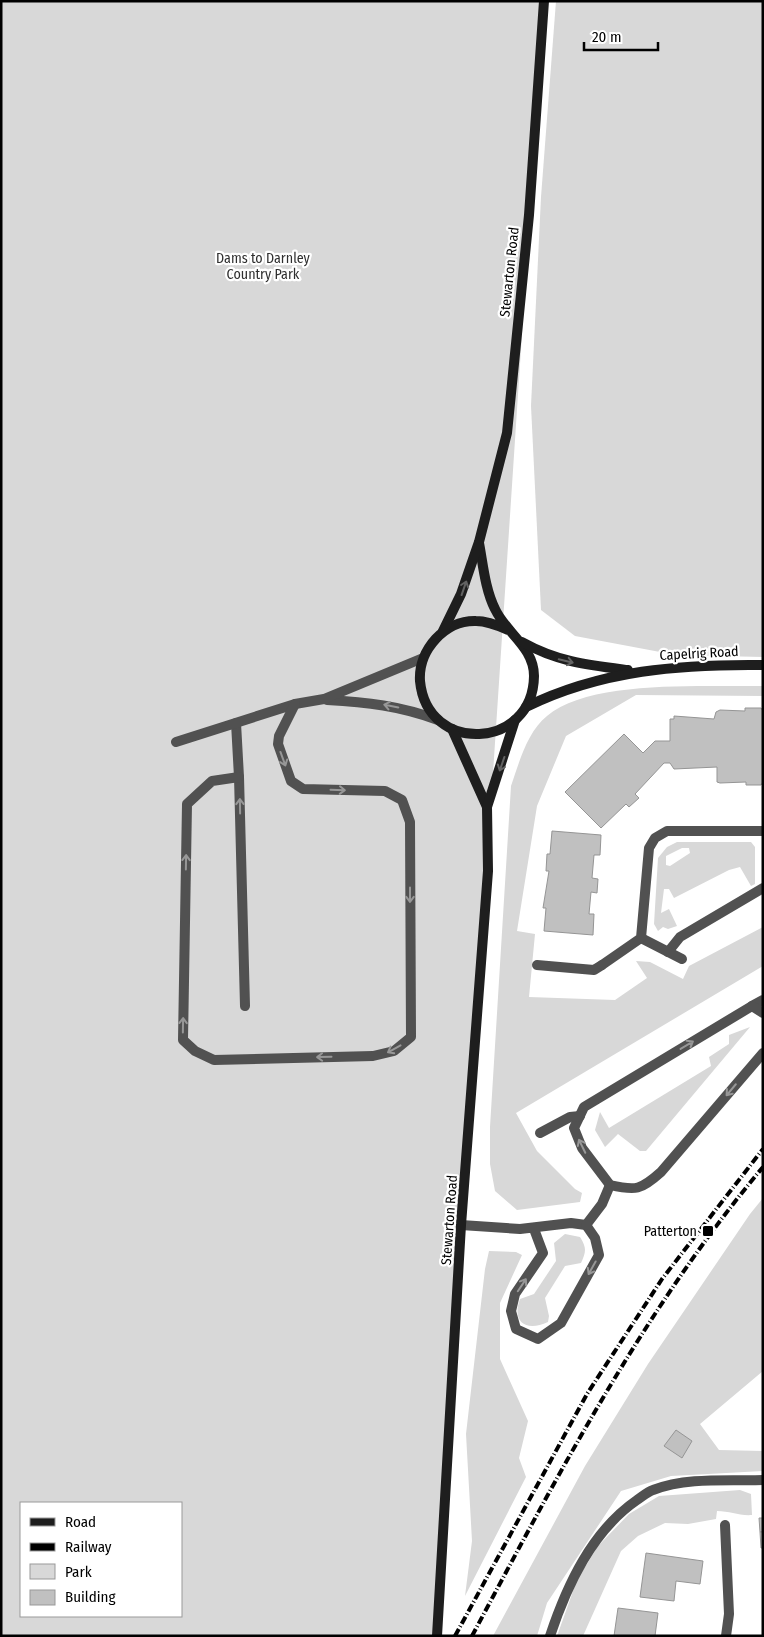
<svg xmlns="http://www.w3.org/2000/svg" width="764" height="1637" viewBox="0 0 764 1637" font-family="'Fira Sans Condensed',sans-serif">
	<rect width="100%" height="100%" fill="#fff"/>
	<g fill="#d8d8d8" fill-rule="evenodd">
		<path d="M1,1h543l-108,1635h-435zM21,1503h160v113h-160z"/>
		<path d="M556,1h207v656l-87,-2 -101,-19 -34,-26 -10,-204 10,-209z"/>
		<path d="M763,686v10l-127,-1 -70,41 -29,70 -20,125 18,3 -6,63 86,3 32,-22 -11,-17 14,1 33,17 6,-13 74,-39v39l-247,147 21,38 38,38 7,4 -2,9 -63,8 -22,-19 -5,-27v-37l21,-341c8,-23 16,-54 36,-70 42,-37 160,-29 216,-30z"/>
		<path d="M677,842h74l4,5v37l-4,2 -11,-19 -11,3 -55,28 -5,-9h-5l-3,24 8,-4 8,17 -9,3 -5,-2 -5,4 -4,-7 4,-66 9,-11zM682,848h7l1,5 -20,13 -4,-1v-9z"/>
		<path d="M750,1027l-104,124h-6l-22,-17 -13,13 -10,-17 5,-18 9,16 102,-62 -2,-9 20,-13v-9z"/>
		<path d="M763,1198v173l-63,53 19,26 44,1v20l-92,5 -50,15 -74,112 -10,33h-44l92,-170 63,-102 102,-150z"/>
		<path d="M565,1234l15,3c7,11 6,15 1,26l-16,3 -20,32 4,18 -1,6c-21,10 -37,1 -28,-23l14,-5 22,-33 -2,-18z"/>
		<path d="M489,1251l27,1 6,3 -22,48v56l28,62 -9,37 7,19 -61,119 7,-55 -6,-107 19,-165z"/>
		<path d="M740,1490l11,4 1,21c-13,1 -22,-4 -35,-4l-1,8 -28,5 -23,-1 -27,13 -17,15 -38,85h-26l20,-56 21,-34 31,-32 30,-18z"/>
	</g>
	<g fill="#c0c0c0" stroke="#959595">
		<path d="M745,708h16l2,3v71l-2,3h-15v-3l-26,1 -3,-1v-15l-43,2 -4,-6h-6l-29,31 4,4 -10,9 -3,-3 -25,24 -36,-36 59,-58 19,19 12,-12h15v-22h4v-3l40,3 2,-7 4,-2 25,1z"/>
		<path d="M552,831l49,4 -1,20h-6l-2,23 6,1 -1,14 -6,-1 -2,22h5l-1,21 -49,-4 2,-23h-3l6,-37h-3l1,-17h3z"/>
		<path d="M676,1430l16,11 -10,17 -18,-12z"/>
		<path d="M759,1518h4v14h-3z"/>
		<path d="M760,1532h3v16h-2z"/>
		<path d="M646,1553l57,8 -3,23 -24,-3 -2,20 -34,-4z"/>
		<path d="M618,1608l40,5 -3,23h-41z"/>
	</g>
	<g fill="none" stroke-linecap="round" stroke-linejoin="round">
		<g stroke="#515151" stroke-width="10">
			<path d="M327,700c39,2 74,6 111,20"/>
			<path d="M236,723l3,54 6,229"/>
			<path d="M176,742l119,-38 29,-5 99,-41"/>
			<path d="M239,777l-27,4 -25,23 -4,236 12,11 19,9 159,-4 21,-5 17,-14 -1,-215 -8,-22 -17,-9 -82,-2 -12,-8 -13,-37 1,-8 16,-32"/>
			<path d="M668,952l12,-15 83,-49"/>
			<path d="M537,965l57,5 8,-5"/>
			<path d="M752,1006l11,-6"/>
			<path d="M763,1013l-11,-7 -168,101 -10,21 8,20 28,37c26,6 31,5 51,-13l102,-119"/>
			<path d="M540,1133l30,-16 10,-1"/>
			<path d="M461,1225l59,4 51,-6 15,2 9,13 4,17 -38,68 -23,16 -22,-10 -5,-18 4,-17 28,-41 -9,-24"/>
			<path d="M586,1225l16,-21 8,-19"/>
			<path d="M725,1525l4,89 -3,22"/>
			<path d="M550,1636c17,-51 42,-105 87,-136 5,-3 10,-8 16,-10 34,-13 74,-9 110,-10"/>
		</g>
		<g stroke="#515151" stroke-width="10">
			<path d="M641,938l41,21"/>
			<path d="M602,965l39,-27 8,-90 6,-10 12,-7h96"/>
		</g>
		<g stroke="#1e1e1e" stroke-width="10">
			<path d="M479,543c4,21 6,46 16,66 11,24 39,38 39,67 -1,74 -107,79 -114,5 -2,-31 25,-61 56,-60 11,0 21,4 32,9"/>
			<path d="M443,631l18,-37 18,-52 28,-109 22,-218 15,-214"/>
			<path d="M522,642c36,20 66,23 106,28"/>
			<path d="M526,707c75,-37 155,-43 237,-42"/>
			<path d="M452,729l35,78"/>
			<path d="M437,1636l24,-411 27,-354 -1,-64 28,-87"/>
		</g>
		<g stroke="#000" stroke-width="4" stroke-dasharray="8 2.5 1 2.5" stroke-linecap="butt">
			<path d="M455,1636l132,-242 75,-115 101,-130"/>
			<path d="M472,1636c87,-163 172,-327 291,-469"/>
		</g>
	</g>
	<defs><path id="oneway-shaft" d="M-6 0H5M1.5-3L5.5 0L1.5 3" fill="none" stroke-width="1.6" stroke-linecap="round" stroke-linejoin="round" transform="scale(1.25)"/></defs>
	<g stroke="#626262">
		<use href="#oneway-shaft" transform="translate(464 588) rotate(-71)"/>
		<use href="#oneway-shaft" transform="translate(566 661) rotate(14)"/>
		<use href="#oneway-shaft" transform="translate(502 764) rotate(109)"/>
	</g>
	<g stroke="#979797">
		<use href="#oneway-shaft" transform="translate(391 706) rotate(-169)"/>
		<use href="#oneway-shaft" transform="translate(283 759) rotate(70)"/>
		<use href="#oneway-shaft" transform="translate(338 790) rotate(2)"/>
		<use href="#oneway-shaft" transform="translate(240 806) rotate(-91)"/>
		<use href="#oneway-shaft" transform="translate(186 862) rotate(-89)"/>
		<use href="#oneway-shaft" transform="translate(410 895) rotate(90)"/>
		<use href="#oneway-shaft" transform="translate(183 1025) rotate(-89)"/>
		<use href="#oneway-shaft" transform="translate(687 1045) rotate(-31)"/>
		<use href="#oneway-shaft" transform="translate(394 1049) rotate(151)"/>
		<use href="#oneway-shaft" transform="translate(324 1057) rotate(179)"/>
		<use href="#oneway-shaft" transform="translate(731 1090) rotate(130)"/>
		<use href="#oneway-shaft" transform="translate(582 1146) rotate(-116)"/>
		<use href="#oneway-shaft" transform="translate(592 1268) rotate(119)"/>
		<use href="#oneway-shaft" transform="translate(522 1285) rotate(-56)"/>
	</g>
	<rect fill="#000" stroke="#fff" stroke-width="2" x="702" y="1225" width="12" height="12" rx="2.5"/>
	<g text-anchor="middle" stroke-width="4.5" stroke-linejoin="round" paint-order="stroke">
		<g font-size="14" fill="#2f2f2f" stroke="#fff">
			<text x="263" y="263">Dams to Darnley<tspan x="263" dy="16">Country Park</tspan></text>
		</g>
		<g font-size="14" fill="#000" stroke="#fff">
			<text transform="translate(509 272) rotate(-84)" y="5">Stewarton Road</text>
			<text transform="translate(699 653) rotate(-3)" y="5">Capelrig Road</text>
			<text transform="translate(449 1220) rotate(-86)" y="5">Stewarton Road</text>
		</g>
		<g font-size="14" fill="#000" stroke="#fff" text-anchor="end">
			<text x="697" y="1236">Patterton</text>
		</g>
	</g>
	<rect width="764" height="1637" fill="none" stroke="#000000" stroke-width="5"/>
	<rect x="20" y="1502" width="162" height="115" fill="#ffffff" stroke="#999999"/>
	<rect x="30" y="1518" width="25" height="8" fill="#1e1e1e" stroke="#999999"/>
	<text x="65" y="1527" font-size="15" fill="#000000">Road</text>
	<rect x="30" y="1543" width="25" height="8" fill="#000000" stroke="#999999"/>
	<text x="65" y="1552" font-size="15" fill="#000000">Railway</text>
	<rect x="30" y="1564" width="25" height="15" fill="#d8d8d8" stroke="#999999"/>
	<text x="65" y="1577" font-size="15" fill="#000000">Park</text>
	<rect x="30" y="1590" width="25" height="15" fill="#c0c0c0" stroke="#999999"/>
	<text x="65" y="1602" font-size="15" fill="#000000">Building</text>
	<path d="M584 42v8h74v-8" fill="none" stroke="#000000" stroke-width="2.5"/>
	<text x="592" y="42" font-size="15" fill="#000000" stroke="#ffffff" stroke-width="4" paint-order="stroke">20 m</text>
</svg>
